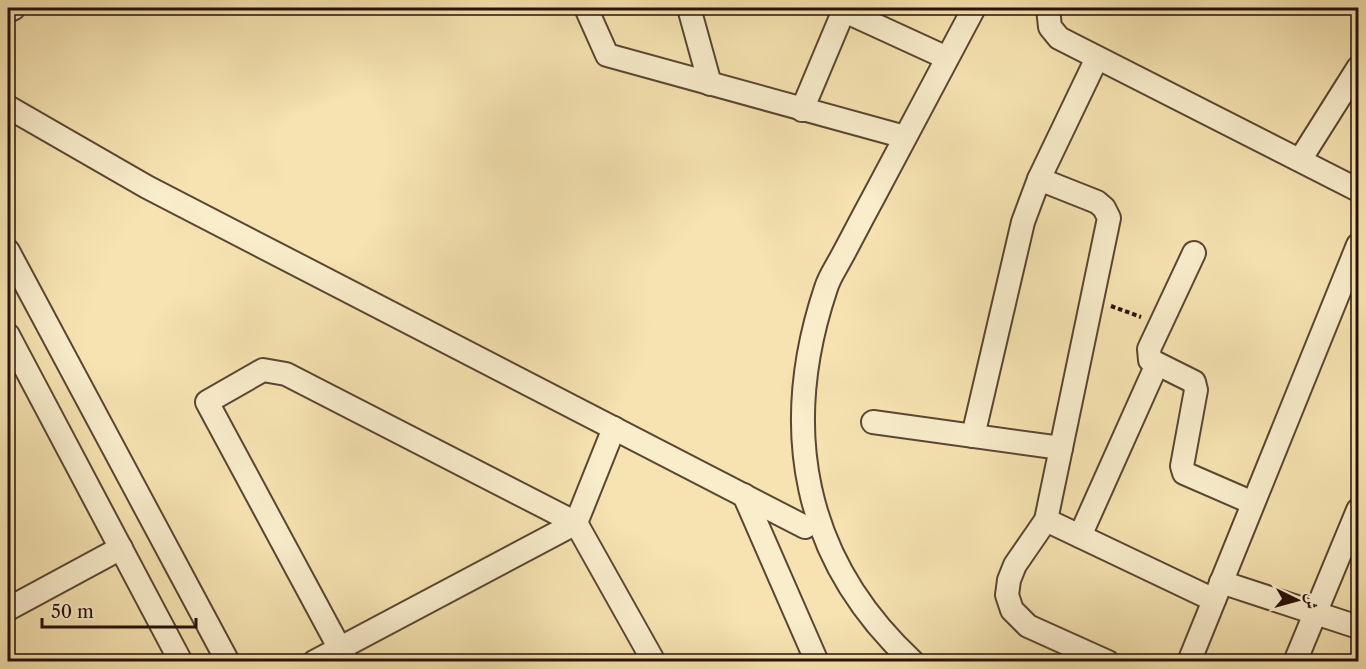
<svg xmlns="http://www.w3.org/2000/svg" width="1366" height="669" viewBox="0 0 1366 669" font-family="'Libre Caslon Text',Amiri,serif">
	<rect width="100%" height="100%" fill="#f6e3b1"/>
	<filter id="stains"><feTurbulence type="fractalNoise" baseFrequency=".00333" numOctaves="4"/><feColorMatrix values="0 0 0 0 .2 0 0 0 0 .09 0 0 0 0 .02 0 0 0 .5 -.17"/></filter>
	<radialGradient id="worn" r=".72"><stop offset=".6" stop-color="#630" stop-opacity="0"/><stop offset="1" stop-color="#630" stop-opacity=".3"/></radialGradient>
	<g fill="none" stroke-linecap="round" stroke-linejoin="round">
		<g stroke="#5a4632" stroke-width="26">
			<g id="minor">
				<path d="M586,8l21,47 298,82"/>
				<path d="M689,8l21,76"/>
				<path d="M838,8l109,50"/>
				<path d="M1048,8l2,19 9,11 299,152"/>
				<path d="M8,11l6,-3"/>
				<path d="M1097,58l-58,121 58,23 7,6 5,10 -63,302 -31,45 -6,15 -2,15 5,15 16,16 80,36"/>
				<path d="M8,107l139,80 658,340"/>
				<path d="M802,110l42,-100"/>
				<path d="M1300,160l58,-92"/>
				<path d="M8,251l220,411"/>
				<path d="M1194,253l-45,96 1,11 44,22 2,8 -14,76 2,7 69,30"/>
				<path d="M8,335l173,327"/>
				<path d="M873,422l188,26"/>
				<path d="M973,436l50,-214 16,-43"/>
				<path d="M744,495l73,167"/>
				<path d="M1046,520l168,80"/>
				<path d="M1080,536l77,-172"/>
				<path d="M1221,582l137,45"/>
				<path d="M8,609l113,-61"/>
				<path d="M314,662l262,-139 38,-95"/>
				<path d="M347,662l-140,-260 56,-32 23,4 290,149 78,139"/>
				<path d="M913,662c-111,-103 -134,-234 -87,-374 3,-10 9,-19 14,-28 11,-20 21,-40 32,-60 34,-64 68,-128 102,-192"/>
				<path d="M1189,662l169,-417"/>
				<path d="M1295,662l63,-152"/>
			</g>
		</g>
		<path stroke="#261208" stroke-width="4" stroke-dasharray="4.5 3" stroke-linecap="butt" d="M1111,306l30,11"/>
		<use href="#minor" stroke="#f9edcc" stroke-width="22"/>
	</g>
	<rect width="1366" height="669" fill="none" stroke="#f6e3b1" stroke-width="30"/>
	<rect x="9" y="9" width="1348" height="651" fill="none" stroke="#261208" stroke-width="3"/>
	<rect x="15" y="15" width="1336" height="639" fill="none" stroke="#261208" stroke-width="1.5"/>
	<g transform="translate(1297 600) rotate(95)" stroke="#f9edcc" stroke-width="4.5" paint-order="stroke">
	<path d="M0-4.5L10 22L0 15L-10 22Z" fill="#261208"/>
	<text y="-9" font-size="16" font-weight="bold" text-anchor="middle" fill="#261208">ش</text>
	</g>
	<path d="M42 618v9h154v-9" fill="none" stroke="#261208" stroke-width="3"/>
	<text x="51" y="618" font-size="18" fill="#261208" stroke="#f9edcc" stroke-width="4.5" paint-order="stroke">50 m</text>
	<rect width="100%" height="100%" filter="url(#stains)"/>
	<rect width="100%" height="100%" fill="url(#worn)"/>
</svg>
